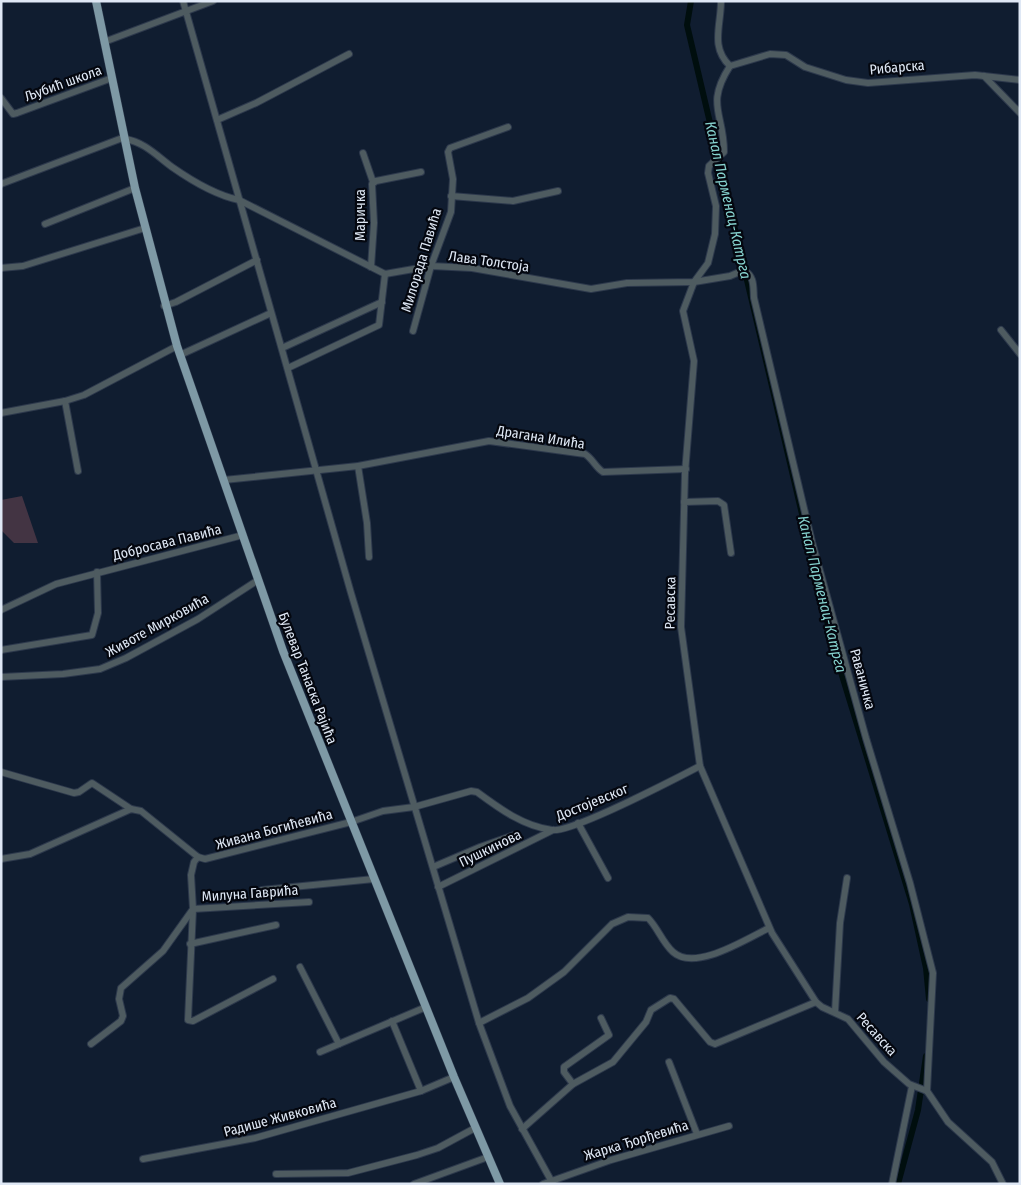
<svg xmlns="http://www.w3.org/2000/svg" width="1021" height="1185" viewBox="0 0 1021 1185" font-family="'Fira Sans Condensed',sans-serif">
	<rect width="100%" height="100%" fill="#101d30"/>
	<path fill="#433443" d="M22,496l16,47h-24l-13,-13v-30z"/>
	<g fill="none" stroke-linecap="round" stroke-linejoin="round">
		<g stroke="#000e0e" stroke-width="6">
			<path d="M691,1l-4,24 146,621 79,258 14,64 3,31"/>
			<path d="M898,1184l20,-74 8,-54"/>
		</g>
		<g stroke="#2d394c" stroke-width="8">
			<g id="minor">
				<path d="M183,1l168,592 128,430 31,83 43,78"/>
				<path d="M721,1c0,25 -11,46 9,65"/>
				<path d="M104,42l109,-41"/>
				<path d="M730,66c-25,39 -6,47 -6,86l-15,14 -1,7 8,33 -1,28 -7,29 -14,19 -11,29 11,50 -9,112 -4,154 19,139 72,167 44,69 6,5 26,12 36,43 25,22 18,7 21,31 44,40 11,22"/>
				<path d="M730,66l40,-12 16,1 19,12 41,13 22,3 107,-8 45,5"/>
				<path d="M984,76l36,37"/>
				<path d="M1,98l12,16 4,-1 95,-35"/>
				<path d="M217,120l39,-17 93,-49"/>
				<path d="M125,139c19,3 31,16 47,28 20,14 43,28 67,33l146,74 46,-8 41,2 119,21 36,-6 67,-1 36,-6 14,-6c11,7 9,16 10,28l58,244 54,196 44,145 23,90 -6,118"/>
				<path d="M363,153l10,29"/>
				<path d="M1,184l124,-47"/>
				<path d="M451,196l62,5 45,-10"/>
				<path d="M45,224l90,-36"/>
				<path d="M371,267l3,-44 -2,-39 4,-3 45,-9"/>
				<path d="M1,268l22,-2 122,-38"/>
				<path d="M164,306l12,-4 81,-42"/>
				<path d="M1001,330l19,24"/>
				<path d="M413,331l18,-65 20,-54 2,-33 -5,-27 2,-4 58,-21"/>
				<path d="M282,348l100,-46"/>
				<path d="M180,355l91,-42"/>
				<path d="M288,368l91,-43 6,-51"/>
				<path d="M65,401l13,70"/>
				<path d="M1,413l64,-12 19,-6 93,-49"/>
				<path d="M358,466l9,57 2,34"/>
				<path d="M224,480l134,-14 131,-25 96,13c8,5 10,13 18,18l83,-3"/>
				<path d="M684,502l34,-1 6,4 7,48"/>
				<path d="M1,610l55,-26 187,-49"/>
				<path d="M1,650l91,-15 6,-22 -1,-41"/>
				<path d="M1,677l62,-3 37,-5 26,-11 72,-39 60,-39"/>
				<path d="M1,772l73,21 5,-1 13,-9 39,26"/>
				<path d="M578,823l30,55"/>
				<path d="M198,857l-4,5 -3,13 2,34 -5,111 5,1 80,-42"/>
				<path d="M1,859l29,-5 101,-45 10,2 57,46 7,2 146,-37 32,-11 31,-4 57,-16 6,1c23,17 46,34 75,38 19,3 125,-52 148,-64"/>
				<path d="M433,867l47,-20 34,-12"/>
				<path d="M438,887l115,-57"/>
				<path d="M262,890l112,-11"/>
				<path d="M190,944l86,-19"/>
				<path d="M300,967l39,77"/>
				<path d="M835,1012l5,-89 7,-45"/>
				<path d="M392,1021l29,70"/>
				<path d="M479,1023l49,-25 36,-26 48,-48 16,-7 20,1c10,10 14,24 25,34 22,20 73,-13 96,-24"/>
				<path d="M91,1044l30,-23 2,-5 -4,-17 2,-11 42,-37 30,-42 116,-7"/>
				<path d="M320,1052l106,-45"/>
				<path d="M669,1062l28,72"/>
				<path d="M573,1084l-9,-12v-5l45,-32 -8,-17"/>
				<path d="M522,1129l51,-45 40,-22 33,-40 5,-12 19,-12 4,1 36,43 5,2 101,-42"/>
				<path d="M143,1159l112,-21 166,-47 33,-14"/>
				<path d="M276,1174l72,-1 69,-18 21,-7 37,-20"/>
				<path d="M414,1184l74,-27"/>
				<path d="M543,1184l68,-24 118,-34"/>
				<path d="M892,1184l20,-98"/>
			</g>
		</g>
		<g stroke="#2d394c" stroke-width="9">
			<path id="major" d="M96,1l39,187 42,158 106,305 171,426 46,107"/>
		</g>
		<use href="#minor" stroke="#4e5b60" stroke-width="6"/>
		<use href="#major" stroke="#7e99a5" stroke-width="8"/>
	</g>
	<g text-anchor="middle" stroke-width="4.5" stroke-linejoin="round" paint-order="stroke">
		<g font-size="14" fill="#dfe8f5" stroke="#04070f">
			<text transform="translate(897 67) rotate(-5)" y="5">Рибарска</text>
			<text transform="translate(63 83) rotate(-20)" y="5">Љубић школа</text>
			<text transform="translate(360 215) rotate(-90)" y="5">Маричка</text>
			<text transform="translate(421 260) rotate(-73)" y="5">Милорада Павића</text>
			<text transform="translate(489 261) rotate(8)" y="5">Лава Толстоја</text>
			<text transform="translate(541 437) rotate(9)" y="5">Драгана Илића</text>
			<text transform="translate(167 542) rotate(-14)" y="5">Добросава Павића</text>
			<text transform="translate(670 603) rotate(-89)" y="5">Ресавска</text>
			<text transform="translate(157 625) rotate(-29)" y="5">Животе Мирковића</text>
			<text transform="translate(308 678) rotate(69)" y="5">Булевар Танаска Рајића</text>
			<text transform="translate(863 679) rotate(75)" y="5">Раваничка</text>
			<text transform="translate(592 802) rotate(-22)" y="5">Достојевског</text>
			<text transform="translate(274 829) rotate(-15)" y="5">Живана Богићевића</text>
			<text transform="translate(490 848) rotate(-26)" y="5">Пушкинова</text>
			<text transform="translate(250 893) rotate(-4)" y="5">Милуна Гаврића</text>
			<text transform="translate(877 1034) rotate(48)" y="5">Ресавска</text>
			<text transform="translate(280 1117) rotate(-15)" y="5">Радише Живковића</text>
			<text transform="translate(636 1140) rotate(-17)" y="5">Жарка Ђорђевића</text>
		</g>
		<g font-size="15" font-style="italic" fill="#86d2ce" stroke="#04070f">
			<text transform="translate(728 200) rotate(77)" y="5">Канал Парменац-Катрга</text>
			<text transform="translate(822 594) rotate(76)" y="5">Канал Парменац-Катрга</text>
		</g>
	</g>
	<rect width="1021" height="1185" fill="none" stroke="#dfe8f5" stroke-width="5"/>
</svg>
